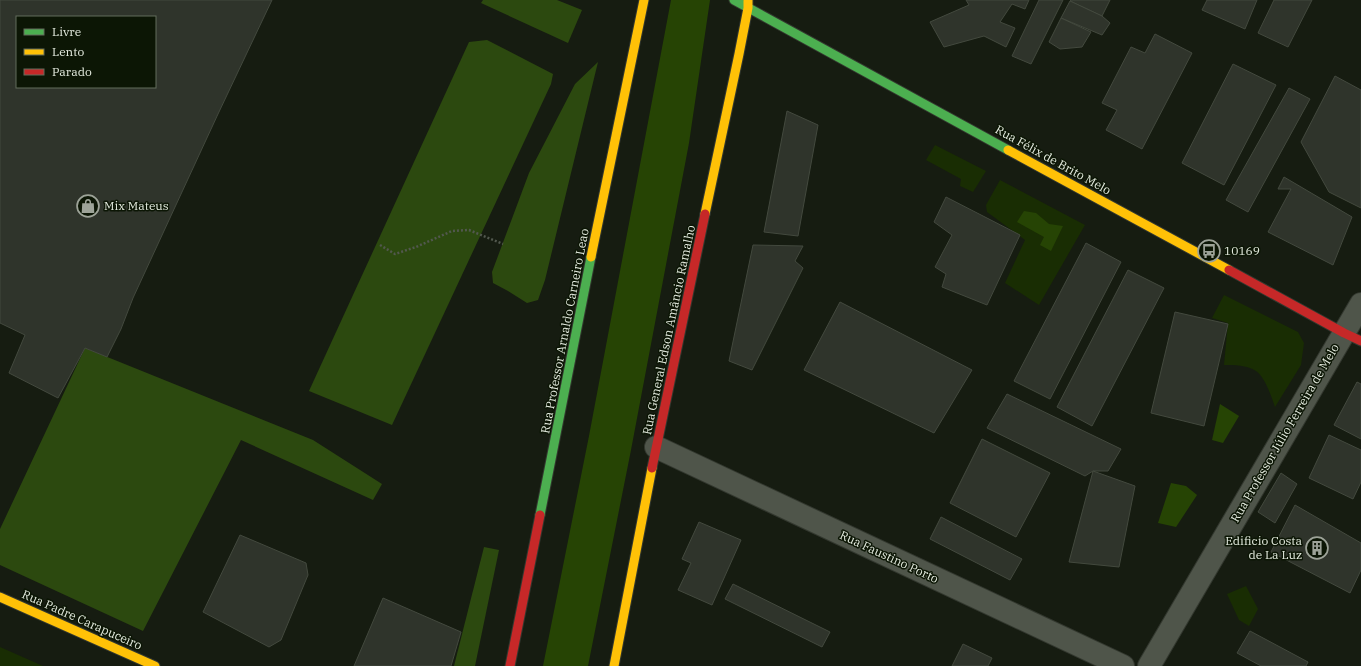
<svg xmlns="http://www.w3.org/2000/svg" width="1361" height="666" viewBox="0 0 1361 666" font-family="'IBM Plex Serif',serif">
	<rect width="100%" height="100%" fill="#161c11"/>
	<g fill="#192d03">
		<path d="M935,145l51,26 -13,21 -13,-6 1,-7 -35,-19z"/>
		<path d="M1000,180l85,45 -46,80 -34,-22 20,-43 -38,-28 -1,-7z"/>
		<path d="M1224,295l74,37 6,11 -3,22 -26,42c-3,-9 -10,-30 -19,-36 -9,-6 -22,-6 -32,-6l4,-42 -16,-5z"/>
		<path d="M1246,586l12,23 -9,17 -10,-6 -12,-26z"/>
		<path d="M0,647l43,19h-43z"/>
	</g>
	<g fill="#2c490f">
		<path d="M483,0h74l25,10 -14,33 -87,-40z"/>
		<path d="M487,40l66,34 -2,10 -159,341 -83,-34 160,-349z"/>
		<path d="M598,62l-53,218 -7,20 -11,3 -19,-12 -15,-8 -1,-11 37,-99 46,-89z"/>
		<path d="M85,348l228,92 69,44 -9,16 -132,-60 -98,191 -143,-66v-36z"/>
		<path d="M484,547l15,3 -24,116h-21z"/>
	</g>
	<g fill="#264404">
		<path d="M671,0h39l-21,143 -58,307 -43,216h-45l46,-230z"/>
		<path d="M1024,211l12,2 13,11 14,2 -12,25 -11,-6 4,-8 -27,-15z"/>
		<path d="M1220,404l19,12 -16,27 -11,-3z"/>
		<path d="M1171,483l15,3 11,9 -21,32 -18,-4z"/>
	</g>
	<g fill="#2f342b" stroke="#43493e" fill-rule="evenodd">
		<path d="M0,0h272l-54,114 -85,184 -12,31 -14,28 -22,-9 -27,50 -49,-25 16,-38 -25,-12zM17,17h138v70h-138z"/>
		<path d="M966,0h63l-4,9 -13,-5 -12,18 15,6 -9,19 -22,-11 -40,11 -14,-25 39,-17z"/>
		<path d="M1039,0h24l-32,64 -19,-8z"/>
		<path d="M1071,0h39l-8,16 -32,-15z"/>
		<path d="M1207,0h50l-12,29 -43,-19z"/>
		<path d="M1274,0h38l-24,47 -30,-14z"/>
		<path d="M1070,1l32,15 8,7 -8,12 -41,-17z"/>
		<path d="M1061,18l30,14 -9,15 -22,2 -11,-7z"/>
		<path d="M1155,34l37,19 -50,96 -36,-19 11,-20 -15,-7 29,-56 14,6z"/>
		<path d="M1233,64l43,21 -52,100 -42,-22z"/>
		<path d="M1335,76l26,14v118l-32,-16 -28,-50z"/>
		<path d="M1289,88l21,11 -62,113 -22,-12z"/>
		<path d="M787,111l31,14 -20,111 -34,-4z"/>
		<path d="M1284,177l68,40 -19,48 -65,-33 23,-43h-13z"/>
		<path d="M946,197l74,38 -33,70 -45,-18 4,-13 -11,-7 17,-32 -18,-13z"/>
		<path d="M1086,243l35,19 -71,137 -36,-18z"/>
		<path d="M753,245l50,1 -8,15 8,7 -51,102 -23,-9z"/>
		<path d="M1128,270l36,18 -72,138 -35,-19z"/>
		<path d="M840,302l132,68 -38,63 -130,-63z"/>
		<path d="M1175,312l53,12 -24,102 -53,-13z"/>
		<path d="M1357,382l4,2v55l-27,-14z"/>
		<path d="M1007,394l114,55 -13,22h-15l-8,5 -98,-48z"/>
		<path d="M1329,435l32,15v32l-8,17 -44,-21z"/>
		<path d="M982,439l68,34 -34,64 -66,-34z"/>
		<path d="M1093,471l42,15 -16,81 -50,-5z"/>
		<path d="M1281,473l16,11 -22,39 -17,-11z"/>
		<path d="M1295,505l66,38v27l-11,23 -79,-41z"/>
		<path d="M941,517l81,42 -12,21 -80,-41z"/>
		<path d="M699,522l42,18 -29,65 -34,-15 13,-27 -9,-4z"/>
		<path d="M240,535l66,28 2,12 -27,65 -12,7 -66,-35z"/>
		<path d="M733,584l97,48 -8,15 -97,-48z"/>
		<path d="M383,598l78,34 -10,34h-97z"/>
		<path d="M1250,631l58,31 -2,4h-45l-24,-13z"/>
		<path d="M963,644l29,14 -4,8h-36z"/>
	</g>
	<g fill="none" stroke-linecap="round" stroke-linejoin="round">
		<g stroke="#33382f" stroke-width="24">
			<g id="street">
				<path d="M656,447l467,219"/>
				<path d="M1149,666l212,-362"/>
			</g>
		</g>
		<g stroke="#33382f" stroke-width="11">
			<g id="fast">
				<path d="M734,0l274,150"/>
				<path d="M540,515l51,-258"/>
			</g>
		</g>
		<g stroke="#33382f" stroke-width="11">
			<g id="slow">
				<path d="M1008,150l221,120"/>
				<path d="M705,214l34,-160 9,-46v-8"/>
				<path d="M591,257l53,-257"/>
				<path d="M0,597l155,69"/>
				<path d="M614,666l38,-198"/>
			</g>
		</g>
		<g stroke="#33382f" stroke-width="11">
			<g id="jam">
				<path d="M1229,270l115,63 17,8"/>
				<path d="M652,468l53,-254"/>
				<path d="M510,666l30,-151"/>
			</g>
		</g>
		<path stroke="#52584e" stroke-width="2.5" stroke-dasharray="2 2" stroke-linecap="butt" d="M380,245l15,9 21,-7 36,-16 17,-1 34,14"/>
		<use href="#street" stroke="#4f554a" stroke-width="22"/>
		<use href="#fast" stroke="#4caf50" stroke-width="9"/>
		<use href="#slow" stroke="#ffc107" stroke-width="9"/>
		<use href="#jam" stroke="#c62828" stroke-width="9"/>
	</g>
	<defs>
		<g id="shop-ring" transform="scale(1.15)"><circle r="9.5" fill="#0c1605" stroke="#9da398" stroke-width="1.5"/><path d="M-5-2.5h2.3a2.7 3.5 0 0 1 5.4 0H5L5.5 6h-11ZM-1.5-2.5h3a1.5 2.3 0 0 0-3 0Z" fill="#9da398"/></g>
		<g id="bus-ring" transform="scale(1.15)"><circle r="9.5" fill="#0c1605" stroke="#9da398" stroke-width="1.5"/><path d="M-5-6H5V4H4V6H2V4H-2V6H-4V4H-5ZM-3.5-4V0h7V-4ZM-3.5 1.2v1.5H-2V1.2ZM2 1.2v1.5H3.5V1.2Z" fill="#9da398"/></g>
		<g id="building-ring" transform="scale(1.15)"><circle r="9.5" fill="#0c1605" stroke="#9da398" stroke-width="1.5"/><path d="M-4-6H4V6H1V3H-1V6H-4ZM-2.5-4.3h1.7v1.8h-1.7ZM.8-4.3h1.7v1.8H.8ZM-2.5-1h1.7V.8h-1.7ZM.8-1h1.7V.8H.8Z" fill="#9da398"/></g>
	</defs>
	<g fill-rule="evenodd">
		<use href="#shop-ring" x="88" y="206"/>
		<use href="#bus-ring" x="1209" y="251"/>
		<use href="#building-ring" x="1317" y="548"/>
	</g>
	<g text-anchor="middle" stroke-width="3" stroke-linejoin="round" paint-order="stroke">
		<g font-size="12" fill="#e5ece0" stroke="#0c1605">
			<text transform="translate(1053 160) rotate(29)" y="4">Rua Félix de Brito Melo</text>
			<text transform="translate(669 330) rotate(-78)" y="4">Rua General Edson Amâncio Ramalho</text>
			<text transform="translate(565 331) rotate(-79)" y="4">Rua Professor Arnaldo Carneiro Leao</text>
			<text transform="translate(1285 433) rotate(-60)" y="4">Rua Professor Júlio Ferreira de Melo</text>
			<text transform="translate(889 557) rotate(25)" y="4">Rua Faustino Porto</text>
			<text transform="translate(82 620) rotate(24)" y="4">Rua Padre Carapuceiro</text>
		</g>
		<g font-size="12" fill="#e5ece0" stroke="#0c1605" text-anchor="start">
			<text x="104" y="210">Mix Mateus</text>
			<text x="1224" y="255">10169</text>
			<text x="1302" y="545" text-anchor="end">Edificio Costa<tspan x="1302" dy="14">de La Luz</tspan></text>
		</g>
	</g>
	<rect x="16" y="16" width="140" height="72" fill="#0c1605" stroke="#636c5d"/>
	<rect x="24" y="29" width="20" height="6" fill="#4caf50" stroke="#636c5d"/>
	<text x="52" y="36" font-size="12" fill="#e5ece0">Livre</text>
	<rect x="24" y="49" width="20" height="6" fill="#ffc107" stroke="#636c5d"/>
	<text x="52" y="56" font-size="12" fill="#e5ece0">Lento</text>
	<rect x="24" y="69" width="20" height="6" fill="#c62828" stroke="#636c5d"/>
	<text x="52" y="76" font-size="12" fill="#e5ece0">Parado</text>
</svg>
